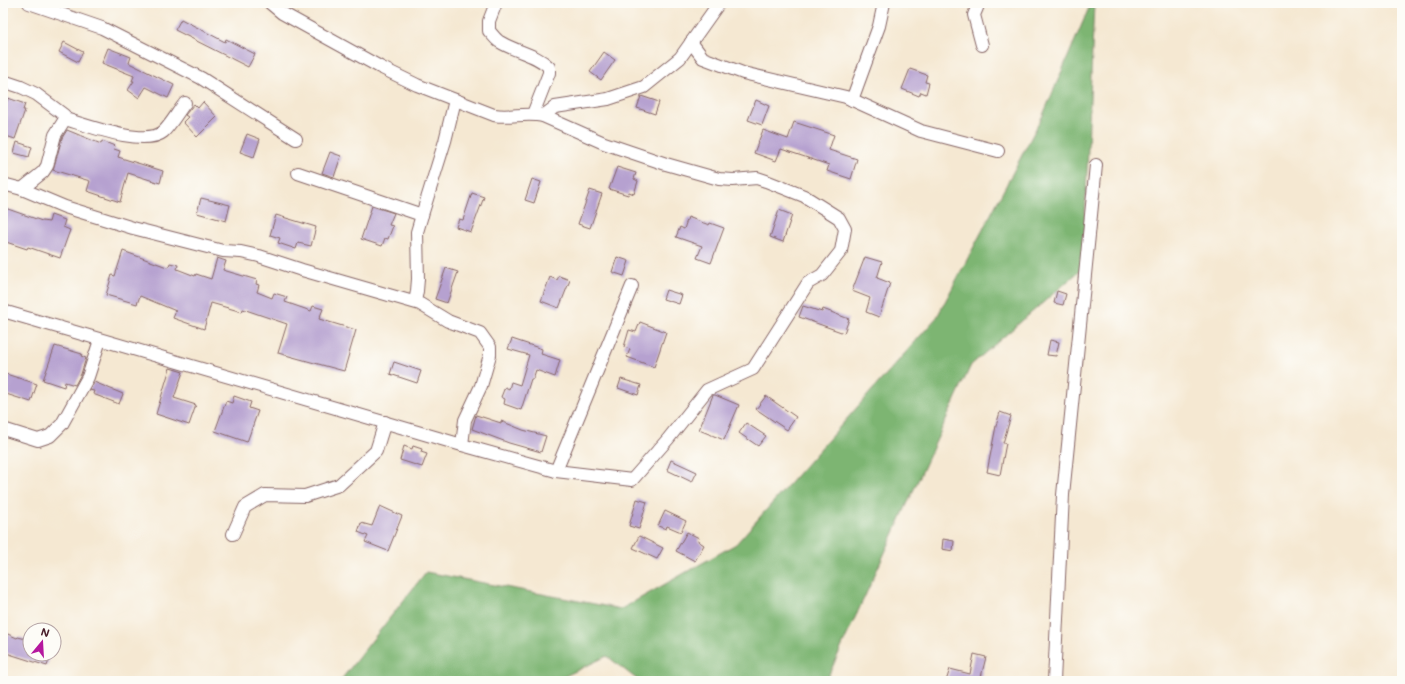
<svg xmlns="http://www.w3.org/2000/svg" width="1405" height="684" viewBox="0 0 1405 684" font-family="Mali,sans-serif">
	<rect width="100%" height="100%" fill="#fdfcf7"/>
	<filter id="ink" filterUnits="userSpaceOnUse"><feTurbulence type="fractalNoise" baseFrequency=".025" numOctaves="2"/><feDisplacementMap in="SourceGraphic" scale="8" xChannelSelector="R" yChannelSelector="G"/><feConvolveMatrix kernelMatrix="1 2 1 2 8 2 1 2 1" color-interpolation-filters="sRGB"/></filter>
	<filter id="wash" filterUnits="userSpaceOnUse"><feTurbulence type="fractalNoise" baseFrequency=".012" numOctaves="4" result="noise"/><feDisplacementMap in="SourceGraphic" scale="16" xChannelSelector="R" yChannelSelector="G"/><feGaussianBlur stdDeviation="0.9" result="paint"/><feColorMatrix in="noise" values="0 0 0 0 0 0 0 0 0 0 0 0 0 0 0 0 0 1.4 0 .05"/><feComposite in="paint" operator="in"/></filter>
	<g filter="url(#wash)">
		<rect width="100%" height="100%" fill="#f5e8d2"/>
		<path fill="#7db572" stroke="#646a4e" d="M1091,3h3l-11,265 -112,97 -145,316h-187l-32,-25 -52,25h-215l86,-109 195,37 115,-65 201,-227 106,-202z"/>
		<g id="blocks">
			<g fill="#b6a1d0">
				<path d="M181,19l44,23 1,-3 29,15 -7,13 -73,-37z"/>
				<path d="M64,42l19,10 -5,10 -19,-10z"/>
				<path d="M108,48l23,9 -2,6 45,22 -6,13 -22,-11 -7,11 -11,-8 6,-9h-2l2,-5 -32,-13z"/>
				<path d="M604,52l11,8 -14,20 -11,-8z"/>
				<path d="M910,69l17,6 -2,7 4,1 -3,11 -5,-2 -2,4 -17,-7z"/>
				<path d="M641,96l18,6 -4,12 -18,-6z"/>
				<path d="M8,98l17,6 -2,6h2l-10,29 -12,-4v-32l3,1z"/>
				<path d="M756,100l13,6 -7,19 -14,-5z"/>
				<path d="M203,102l14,15 -20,20 -14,-15 5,-5 -3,-2 9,-11 4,4z"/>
				<path d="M794,122l40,13 -5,15 28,9 -6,20 -24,-8 2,-6 -48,-16 -5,12 -22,-8 9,-23 25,9z"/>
				<path d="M67,130l34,14 1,-3 13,5 -1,3 6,2 -2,6 45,14 -3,12 -32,-10 -8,29 -33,-11 3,-10 -37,-11 9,-32z"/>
				<path d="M247,134l13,5 -6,18 -14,-5z"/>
				<path d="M17,142l15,5 -3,10 -15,-4z"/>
				<path d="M330,152l11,4 -7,21 -12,-4z"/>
				<path d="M617,167l19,6 -2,6 4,2 -4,13 -5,-2 -1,3 -19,-6z"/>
				<path d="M532,179l9,3 -7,21 -9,-3z"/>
				<path d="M590,190l12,4 -12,34 -12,-4z"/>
				<path d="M472,193l12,4 -13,35 -15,-5 3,-8 4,1z"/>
				<path d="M201,198l29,7 -4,16 -29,-8z"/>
				<path d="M372,206l22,7 -5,12 4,1 -5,13 -3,-1 -3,8 -21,-7z"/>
				<path d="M5,208l37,13 7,1 2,-7 14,5 -2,7 7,3 -10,28 -32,-11 -1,2 -24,-8v-25z"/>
				<path d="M779,210l13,5 -9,27 -13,-5z"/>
				<path d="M276,215l40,12 -5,19 -13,-3 -2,6 -18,-6 2,-5 -10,-3z"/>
				<path d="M688,217l21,8 1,-2 14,5 -13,35 -14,-5 5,-12 -26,-9 4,-10 4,2z"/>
				<path d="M123,251l44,16 2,-1 1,-3 8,2 -1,4 18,7 1,-2 15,5 6,-21 9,3 -3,9 34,10 -1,4 3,1 -2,7 15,6 2,-5 13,4 -2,5 26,9 2,-5 10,3 -4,10 37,11 -12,41 -66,-18 9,-29 -44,-15 -1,3 -31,-9 -7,26 -31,-11 3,-7 -36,-15 -3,8 -31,-9 6,-20 3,1z"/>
				<path d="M617,257l12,4 -5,15 -12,-4z"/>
				<path d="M865,257l17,5 -5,16 13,5 -11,34 -13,-5 4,-14 -18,-7z"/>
				<path d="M446,268l12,4 -11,31 -12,-4z"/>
				<path d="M559,276l11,4 -11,28 -18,-7 9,-24 7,3z"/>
				<path d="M666,290l16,5 -3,9 -16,-5z"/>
				<path d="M1057,291l9,3 -3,11 -9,-2z"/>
				<path d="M803,306l19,6 1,-3 26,10 -5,14 -45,-16z"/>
				<path d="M640,322l26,10 -12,35 -27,-10 3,-8 -6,-2 5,-17 7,2z"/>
				<path d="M512,339l30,10 -1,5 19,6 -5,17 -19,-7 -3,9h-2l-10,31 -17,-6 1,-5 -4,-2 4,-10 4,2 2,-7 9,3 9,-30 -21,-6z"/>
				<path d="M1050,340l9,2 -3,14 -9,-1z"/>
				<path d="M55,346l27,8 -1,2 5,2 -5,16 -6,11 -10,-3 -1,5 -21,-7z"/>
				<path d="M394,362l27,9 -4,12 -27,-9z"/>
				<path d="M170,368l13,4 -9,26 22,7 -7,20 -33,-11z"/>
				<path d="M3,373l34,11 -6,18 -28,-9z"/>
				<path d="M621,379l20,6 -3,10 -20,-7z"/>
				<path d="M94,382l29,12 -4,10 -26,-10 1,-3 -5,-1z"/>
				<path d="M713,395h2l24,10 -15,35 -25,-10z"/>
				<path d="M234,396l17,6 -2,6 9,3 -11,31 -32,-11 11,-30 6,2z"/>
				<path d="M766,396l30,21 -9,13 -31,-21z"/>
				<path d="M1000,412l11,4 -8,27h3l-6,32 -13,-3 9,-46z"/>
				<path d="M476,415l25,8v-2l22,9 23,6 -5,16 -32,-9 -37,-14z"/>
				<path d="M746,423l20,13 -8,10 -19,-13z"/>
				<path d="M404,446l8,3 1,-3 9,3 -1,3 6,2 -5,13 -22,-7z"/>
				<path d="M671,460l26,12 -5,10 -25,-12z"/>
				<path d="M637,499l10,3 -8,27 -10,-3z"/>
				<path d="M380,506l22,10 -14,35 -23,-9 3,-6 -10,-4 3,-9 11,3z"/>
				<path d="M665,511l21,10 -5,11 -14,-6 -1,3 -8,-3z"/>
				<path d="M687,532l12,6 -1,3 6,4 -9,16 -19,-10z"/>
				<path d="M639,536l24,12 -6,11 -24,-11z"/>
				<path d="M943,539l11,2 -1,10 -11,-2z"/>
				<path d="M3,632l14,6 1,-1 12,3v14h21l-4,12 -44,-14z"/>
				<path d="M974,654l12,3 -5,20 4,1v3h-39l4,-12 20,5z"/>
			</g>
		</g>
	</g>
	<g filter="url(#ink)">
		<use href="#blocks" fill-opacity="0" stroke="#866565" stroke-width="1"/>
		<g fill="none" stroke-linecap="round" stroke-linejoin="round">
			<g stroke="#866565" stroke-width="14">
				<g id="street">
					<path d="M29,3l73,25 99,50 95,61"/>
					<path d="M496,3l-7,18v10c4,4 7,9 11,11 16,10 36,12 49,25v6l-16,41"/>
					<path d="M979,3l-5,12 8,30"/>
					<path d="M691,42l12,16 40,15 103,24 75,34 77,20"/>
					<path d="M3,81l18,6 15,7 28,21 1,4 -10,16 -8,31 -4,6 -21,17"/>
					<path d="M852,100l27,-74 5,-23"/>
					<path d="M543,116l12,-9 53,-8 36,-12 36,-29 39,-55"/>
					<path d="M65,119c21,6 80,28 98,13 7,-6 16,-22 22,-29"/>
					<path d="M298,173l124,42"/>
					<path d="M3,184l19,5 43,18 68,21 90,23 18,1 18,4 43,14 118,34 28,17 32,12 10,14v8l-9,31 -16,34 -3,25 94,26 76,9 36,-41 39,-49 46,-21 55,-86 14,-8 19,-24 4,-22 -6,-11 -35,-22 -38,-15 -9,-3 -24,2 -14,-1 -53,-15 -62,-21 -61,-27c-17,-4 -33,2 -49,-1l-77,-30 -37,-18 -98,-54 -12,-10"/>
					<path d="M415,302l2,-11 1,-12 -1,-47 5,-17 23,-74 10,-41"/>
					<path d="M3,311c153,44 306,88 459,134"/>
					<path d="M3,429l35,11 12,-4 12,-12 26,-47 12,-37"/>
					<path d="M556,471l76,-185"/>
					<path d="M233,534l12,-27 20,-12 40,1 34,-11 37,-34 9,-29"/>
					<path d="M1054,681l9,-186 33,-330"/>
				</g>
			</g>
			<use href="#street" stroke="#fff" stroke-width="12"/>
		</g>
	</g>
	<rect width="1405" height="684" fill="none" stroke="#fdfcf7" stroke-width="16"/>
	<g transform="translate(42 642) rotate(18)"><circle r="19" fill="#fdfcf7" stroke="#b5a4a5"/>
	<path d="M0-3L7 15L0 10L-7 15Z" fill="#b5179e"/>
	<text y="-6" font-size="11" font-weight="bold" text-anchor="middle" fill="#4a1f2b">N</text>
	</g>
</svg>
